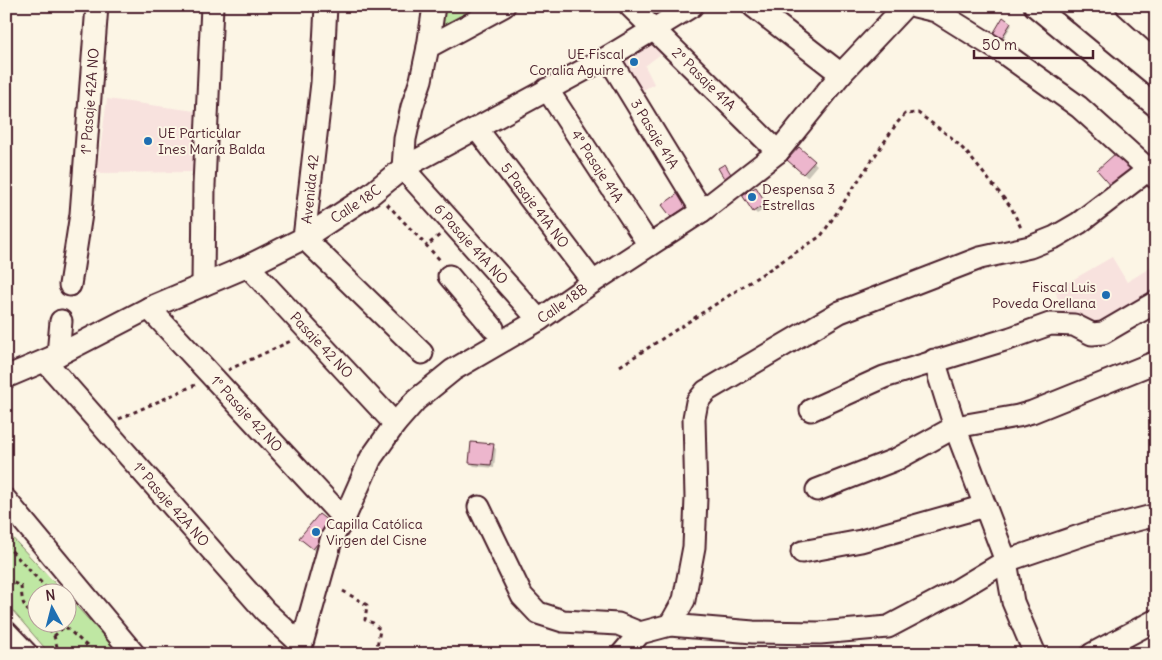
<svg xmlns="http://www.w3.org/2000/svg" width="1162" height="660" viewBox="0 0 1162 660" font-family="Delius,sans-serif">
	<rect width="100%" height="100%" fill="#fcf5e5"/>
	<filter id="ink" filterUnits="userSpaceOnUse"><feTurbulence type="fractalNoise" baseFrequency=".02" numOctaves="2"/><feDisplacementMap in="SourceGraphic" scale="10" xChannelSelector="R" yChannelSelector="G"/><feConvolveMatrix kernelMatrix="1 2 1 2 8 2 1 2 1" color-interpolation-filters="sRGB"/></filter>
	<g filter="url(#ink)">
		<g fill="#f8e2de">
			<path d="M653,36l13,14 -21,16 9,18 -18,10 -20,-36z"/>
			<path d="M107,99l88,12 -1,61 -97,1z"/>
			<path d="M1112,257l15,25 26,-16 3,4v31l-54,31 -37,-10 -10,-32z"/>
		</g>
		<g fill="#bfe7a3" stroke="#848367">
			<path d="M442,6h42l-44,20z"/>
			<path d="M6,531l57,61h-25v30h30v-25l52,57h-70l-44,-51z"/>
		</g>
		<g fill="#0003">
			<path d="M856,6h13l-5,6z"/>
			<path d="M1010,24l2,1 -9,14 -7,-4z"/>
			<path d="M799,149l18,16 -10,12 -18,-17z"/>
			<path d="M759,192l9,15 -11,7 -3,-3z"/>
			<path d="M664,205l30,2 -18,13z"/>
			<path d="M493,446l3,3 -2,19 -20,-2 -4,-3z"/>
			<path d="M332,526l-15,26 -13,-10z"/>
		</g>
		<g fill="#edb6cd" stroke="#4a1f2b">
			<path d="M1003,17l8,6 -10,16 -8,-5z"/>
			<path d="M799,147l16,14 -12,13 -16,-14z"/>
			<path d="M1116,153l17,18 -20,17 -16,-18z"/>
			<path d="M725,164l7,12 -7,4 -7,-12z"/>
			<path d="M756,187l10,16 -13,9 -11,-17z"/>
			<path d="M683,190l9,13 -21,14 -9,-12z"/>
			<path d="M471,442l23,2 -3,21 -22,-2z"/>
			<path d="M319,514l14,11 -20,24 -14,-11z"/>
		</g>
		<g fill="none" stroke-linecap="round" stroke-linejoin="round">
			<g stroke="#4a1f2b" stroke-width="25">
				<g id="minor">
					<path d="M326,6l-4,77 -18,155 118,115"/>
					<path id="s1" d="M630,6l148,146"/>
					<path d="M753,6l88,68"/>
					<path d="M915,6l21,5 69,43 74,53 70,63 7,8"/>
					<path d="M1035,6l121,100"/>
					<path d="M1127,6l29,26"/>
					<path d="M428,47l6,-41"/>
					<path id="s2" d="M608,57l94,154"/>
					<path id="s3" d="M547,89l102,156"/>
					<path id="s4" d="M477,129l116,153"/>
					<path d="M403,168l2,-29 7,-32 9,-27 7,-33 76,-41"/>
					<path id="s5" d="M403,168l136,152"/>
					<path id="s6" d="M248,266l147,158"/>
					<path d="M449,276l44,52"/>
					<path id="s7" d="M70,285l11,-71 16,-208"/>
					<path d="M203,285l1,-100 8,-179"/>
					<path id="s8" d="M149,308l195,211"/>
					<path d="M58,355l3,-34"/>
					<path d="M934,360l21,67 51,134 7,41 22,52"/>
					<path id="s9" d="M45,361l220,250 36,33"/>
					<path id="s10" d="M6,377l52,-22 91,-47 99,-42 56,-28 67,-44 32,-26 205,-111 84,-51"/>
					<path d="M811,410l73,-33 127,-39 39,-14 24,1 18,9 11,-1 53,-31"/>
					<path d="M817,490l80,-31 58,-32 63,-11 14,-4 124,-50"/>
					<path d="M6,500l128,154"/>
					<path d="M479,507l43,89 16,17 25,8 55,3 22,9"/>
					<path d="M802,552l59,-11 124,-35"/>
					<path d="M670,625l14,-25 10,-53 2,-49 -2,-80 3,-16 9,-11 134,-79 140,-54 50,-11 25,-10 24,-14 77,-59"/>
					<path d="M6,632l21,22"/>
					<path id="s11" d="M299,654l33,-117 12,-18 27,-61 24,-34 21,-24 37,-30 86,-50 54,-38 109,-71 76,-59 63,-78 64,-68"/>
					<path d="M622,654l18,-21 30,-8 83,7 67,1 68,-6 68,-36 50,-30 88,-30 62,-16"/>
					<path d="M1092,654l64,-34"/>
				</g>
			</g>
			<g stroke="#4a1f2b" stroke-width="3" stroke-dasharray="4 4" stroke-linecap="butt">
				<path d="M387,204l54,57"/>
				<path d="M430,243l11,-9"/>
				<path d="M620,366l201,-130 76,-113 8,-9 13,-1 34,25 15,15 44,54 11,23"/>
				<path d="M228,370l65,-30"/>
				<path d="M119,419l76,-34"/>
				<path d="M6,545l44,47"/>
				<path d="M6,580l15,6c1,14 1,25 17,30"/>
				<path d="M343,591l24,14 -2,15 8,3 7,7 -4,22 4,2"/>
				<path d="M45,622l9,14 4,14 6,4"/>
				<path d="M60,622l36,32"/>
				<path d="M54,636l10,-9"/>
			</g>
			<use href="#minor" stroke="#fcf5e5" stroke-width="21"/>
		</g>
	</g>
	<g fill="#1f6fb2" stroke="#fcf5e5" stroke-width="2">
		<circle cx="634" cy="62" r="5"/>
		<circle cx="148" cy="141" r="5"/>
		<circle cx="752" cy="197" r="5"/>
		<circle cx="1106" cy="295" r="5"/>
		<circle cx="316" cy="532" r="5"/>
	</g>
	<g text-anchor="middle" stroke-width="4" stroke-linejoin="round" paint-order="stroke">
		<g font-size="14" fill="#4a1f2b" stroke="#fcf5e5" text-anchor="start">
			<text x="624" y="59" text-anchor="end">UE Fiscal<tspan x="624" dy="16">Coralia Aguirre</tspan></text>
			<text x="158" y="138">UE Particular<tspan x="158" dy="16">Ines María Balda</tspan></text>
			<text x="762" y="194">Despensa 3<tspan x="762" dy="16">Estrellas</tspan></text>
			<text x="1096" y="292" text-anchor="end">Fiscal Luis<tspan x="1096" dy="16">Poveda Orellana</tspan></text>
			<text x="326" y="529">Capilla Católica<tspan x="326" dy="16">Virgen del Cisne</tspan></text>
		</g>
		<g font-size="14" fill="#4a1f2b" stroke="#fcf5e5">
			<text dy="5" stroke="none"><textPath href="#s1" startOffset="104">2° Pasaje 41A</textPath></text>
			<text dy="5" stroke="none"><textPath href="#s7" startOffset="185">1° Pasaje 42A NO</textPath></text>
			<text dy="5" stroke="none"><textPath href="#s2" startOffset="90">3 Pasaje 41A</textPath></text>
			<text dy="5" stroke="none"><textPath href="#s3" startOffset="92">4° Pasaje 41A</textPath></text>
			<text transform="translate(310 189) rotate(-84)" y="5">Avenida 42</text>
			<text dy="5" stroke="none"><textPath href="#s10" startOffset="391">Calle 18C</textPath></text>
			<text dy="5" stroke="none"><textPath href="#s4" startOffset="96">5 Pasaje 41A NO</textPath></text>
			<text dy="5" stroke="none"><textPath href="#s5" startOffset="102">6 Pasaje 41A NO</textPath></text>
			<text dy="5" stroke="none"><textPath href="#s11" startOffset="459">Calle 18B</textPath></text>
			<text dy="5" stroke="none"><textPath href="#s6" startOffset="108">Pasaje 42 NO</textPath></text>
			<text dy="5" stroke="none"><textPath href="#s8" startOffset="144">1° Pasaje 42 NO</textPath></text>
			<text dy="5" stroke="none"><textPath href="#s9" startOffset="191">1° Pasaje 42A NO</textPath></text>
		</g>
	</g>
	<rect width="1162" height="660" fill="none" stroke="#fcf5e5" stroke-width="25"/>
	<rect x="12" y="12" width="1137" height="635" fill="none" stroke="#4a1f2b" stroke-width="2" filter="url(#ink)"/>
	<g transform="translate(52 608) rotate(353)"><circle r="24" fill="#fcf5e5" stroke="#b59f9b"/>
	<path d="M0-4L9 19L0 12L-9 19Z" fill="#1f6fb2"/>
	<text y="-8" font-size="14" font-weight="bold" text-anchor="middle" fill="#4a1f2b">N</text>
	</g>
	<path d="M974 50v8h119v-8" fill="none" stroke="#4a1f2b" stroke-width="2.5"/>
	<text x="982" y="50" font-size="15" fill="#4a1f2b" stroke="#fcf5e5" stroke-width="4" paint-order="stroke">50 m</text>
</svg>
